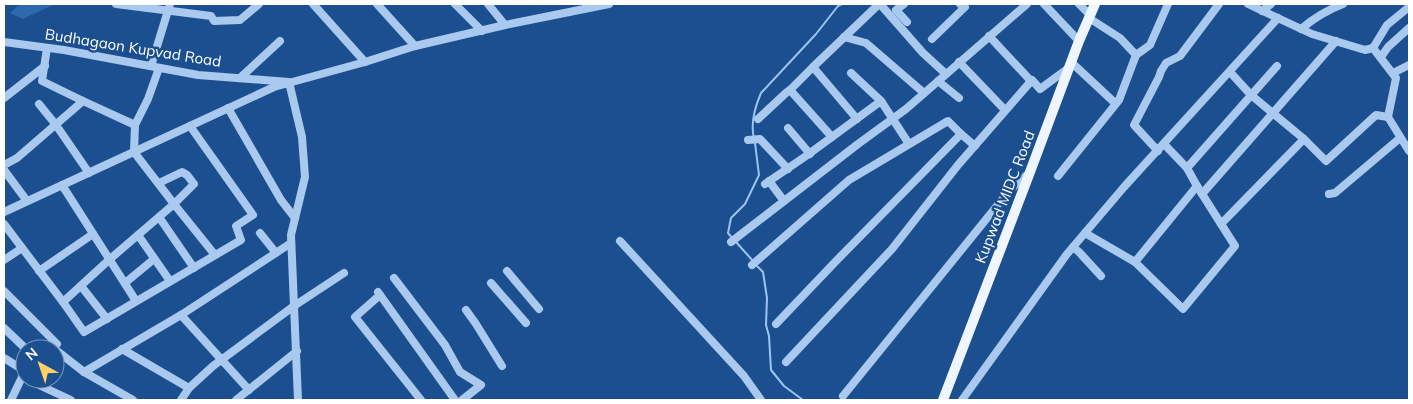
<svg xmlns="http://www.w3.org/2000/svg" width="1413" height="404" viewBox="0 0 1413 404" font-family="Mulish,sans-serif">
	<rect width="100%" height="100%" fill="#1b4f8f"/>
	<path fill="#2e69ad" d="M20,4h35l-32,15 -13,-6z"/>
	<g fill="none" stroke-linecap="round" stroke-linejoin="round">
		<g stroke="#9cc4f0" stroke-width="2">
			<path d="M754,138c-4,-15 1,-31 7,-45l55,-59 22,-28 4,-2"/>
			<path d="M733,239l-5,-6 3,-15 14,-14 14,-29 -4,-32"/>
			<path d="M736,242l17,19"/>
			<path d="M756,265l7,7 4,26 -1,27 3,11 2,34 13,16 19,14"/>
		</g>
		<g stroke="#a9c9ee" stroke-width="8">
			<path d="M116,4l95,12 3,5 26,-1 19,-16"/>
			<path d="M313,4l52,58"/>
			<path d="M377,4l38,42"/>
			<path d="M455,4l27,27"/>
			<path d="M488,4l17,21"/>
			<path d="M880,4l43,49 23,21"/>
			<path d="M904,4l-8,6 11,12"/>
			<path d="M1044,4l35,37"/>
			<path d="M1079,4l11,11"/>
			<path d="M1248,4l64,30 53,16 8,-2 23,30 -8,39 21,34"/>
			<path d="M1262,11l9,-7"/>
			<path d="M1089,18l31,20 16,17 14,-10 18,-41"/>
			<path d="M1301,29c13,-11 26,-19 42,-25"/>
			<path d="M989,36l42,45"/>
			<path d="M844,37l22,6 58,50"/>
			<path d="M932,39l33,-32 -5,-3"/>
			<path d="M4,42l60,8 134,25 91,7 13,55 3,40 -14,58 7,165"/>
			<path d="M47,48l-5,33 41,20 52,24 -1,27 40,52 -64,55 -47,43 21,30 157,-92 -5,-14 17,-11 -63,-89"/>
			<path d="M1373,48l14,-23 22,-18"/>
			<path d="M1381,57l7,-10 21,-19"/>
			<path d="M959,62l46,48"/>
			<path d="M1071,62l44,41"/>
			<path d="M151,66l19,-62"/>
			<path d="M1230,72l21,23 53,44 22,22 50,-46 12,2"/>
			<path d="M851,73l30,28"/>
			<path d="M1393,73l16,-8"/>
			<path d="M240,78l40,-37"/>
			<path d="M938,81l21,17"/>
			<path d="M790,90l42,47"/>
			<path d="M4,98l41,-32"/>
			<path d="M39,104l17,21 33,48"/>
			<path d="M228,108l53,92 14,18"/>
			<path d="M758,119l29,-27 3,-2 23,-23"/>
			<path d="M857,119l-44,-52 66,-63"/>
			<path d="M135,125l13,-26 11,-31"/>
			<path d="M788,128l22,26"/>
			<path d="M748,140l12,-1 28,30"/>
			<path d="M1164,144l23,24 90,-102"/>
			<path d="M1158,151l-24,-26 25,-48 2,-6 5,-8 14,-7 39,-52"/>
			<path d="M4,165l13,-7 66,-57"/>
			<path d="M4,170l23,31"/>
			<path d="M1058,176l61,-76 17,-45"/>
			<path d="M769,181l15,20"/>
			<path d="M159,183l23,-11 5,3 7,9 -20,20 41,51"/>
			<path d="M765,184l41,-28 75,-55 28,43"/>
			<path d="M62,185l74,116"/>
			<path d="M1202,194l134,-153"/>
			<path d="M1329,194l6,-1 65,-55"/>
			<path d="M4,212l270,-125 91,-25 50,-16 90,-21 104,-21"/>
			<path d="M159,217l35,51"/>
			<path d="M4,224l59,78"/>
			<path d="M1221,224l83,-85"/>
			<path d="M260,233l16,20"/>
			<path d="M1085,233l50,29 62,-76 -10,-18"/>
			<path d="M138,235l32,46"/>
			<path d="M620,241l124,135 17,24"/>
			<path d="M731,242l127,-98 48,-35 121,-105"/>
			<path d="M1073,247l6,5 22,24"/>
			<path d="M4,260l18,-12"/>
			<path d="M1135,262l48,47 52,-63 -38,-60"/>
			<path d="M752,265l97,-85 99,-59 13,13"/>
			<path d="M39,271l54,-37"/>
			<path d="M507,271l32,38"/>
			<path d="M394,278l51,67 15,27 21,13 -19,15"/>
			<path d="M125,283l29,-24"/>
			<path d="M491,283l35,40"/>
			<path d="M81,286l26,33"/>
			<path d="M4,291l53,53 -5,3"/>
			<path d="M378,292l77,108"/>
			<path d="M380,295l-25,22 66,83"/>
			<path d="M466,310l10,14 26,42"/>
			<path d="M181,315l68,75"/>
			<path d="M776,324l62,-65 123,-125 14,12"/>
			<path d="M4,328l22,21"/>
			<path d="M52,347l32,25 49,28"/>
			<path d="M122,349l67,39"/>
			<path d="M4,358l21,13 -14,29"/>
			<path d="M786,362l106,-113 66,-84 74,-85 8,9 30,-22"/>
			<path d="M84,372l97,-57 110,-72"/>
			<path d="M26,379l45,21"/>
			<path d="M843,396l166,-205 20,-18"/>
			<path d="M181,400l8,-12 24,-22 81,-60 50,-33"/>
			<path d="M236,400l61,-49"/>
			<path d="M962,400l105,-146 57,-67 154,-169"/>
		</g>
		<path stroke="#f0f6ff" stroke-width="10" d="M943,400l87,-228 49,-131 16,-37"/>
	</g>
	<g text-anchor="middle" stroke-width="5" stroke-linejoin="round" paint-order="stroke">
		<g font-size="15" fill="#fff" stroke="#1b4f8f">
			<text transform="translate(133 48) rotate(9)" y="5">Budhagaon Kupvad Road</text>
			<text transform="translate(1005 197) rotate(-69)" y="5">Kupwad MIDC Road</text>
		</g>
	</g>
	<rect width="1413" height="404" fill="none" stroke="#ffffff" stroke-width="10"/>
	<g transform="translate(40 364) rotate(320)"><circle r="24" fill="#1b4f8f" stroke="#7695bc"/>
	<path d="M0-4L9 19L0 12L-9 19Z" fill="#ffd166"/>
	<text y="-8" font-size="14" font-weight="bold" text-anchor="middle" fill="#ffffff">N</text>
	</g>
</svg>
